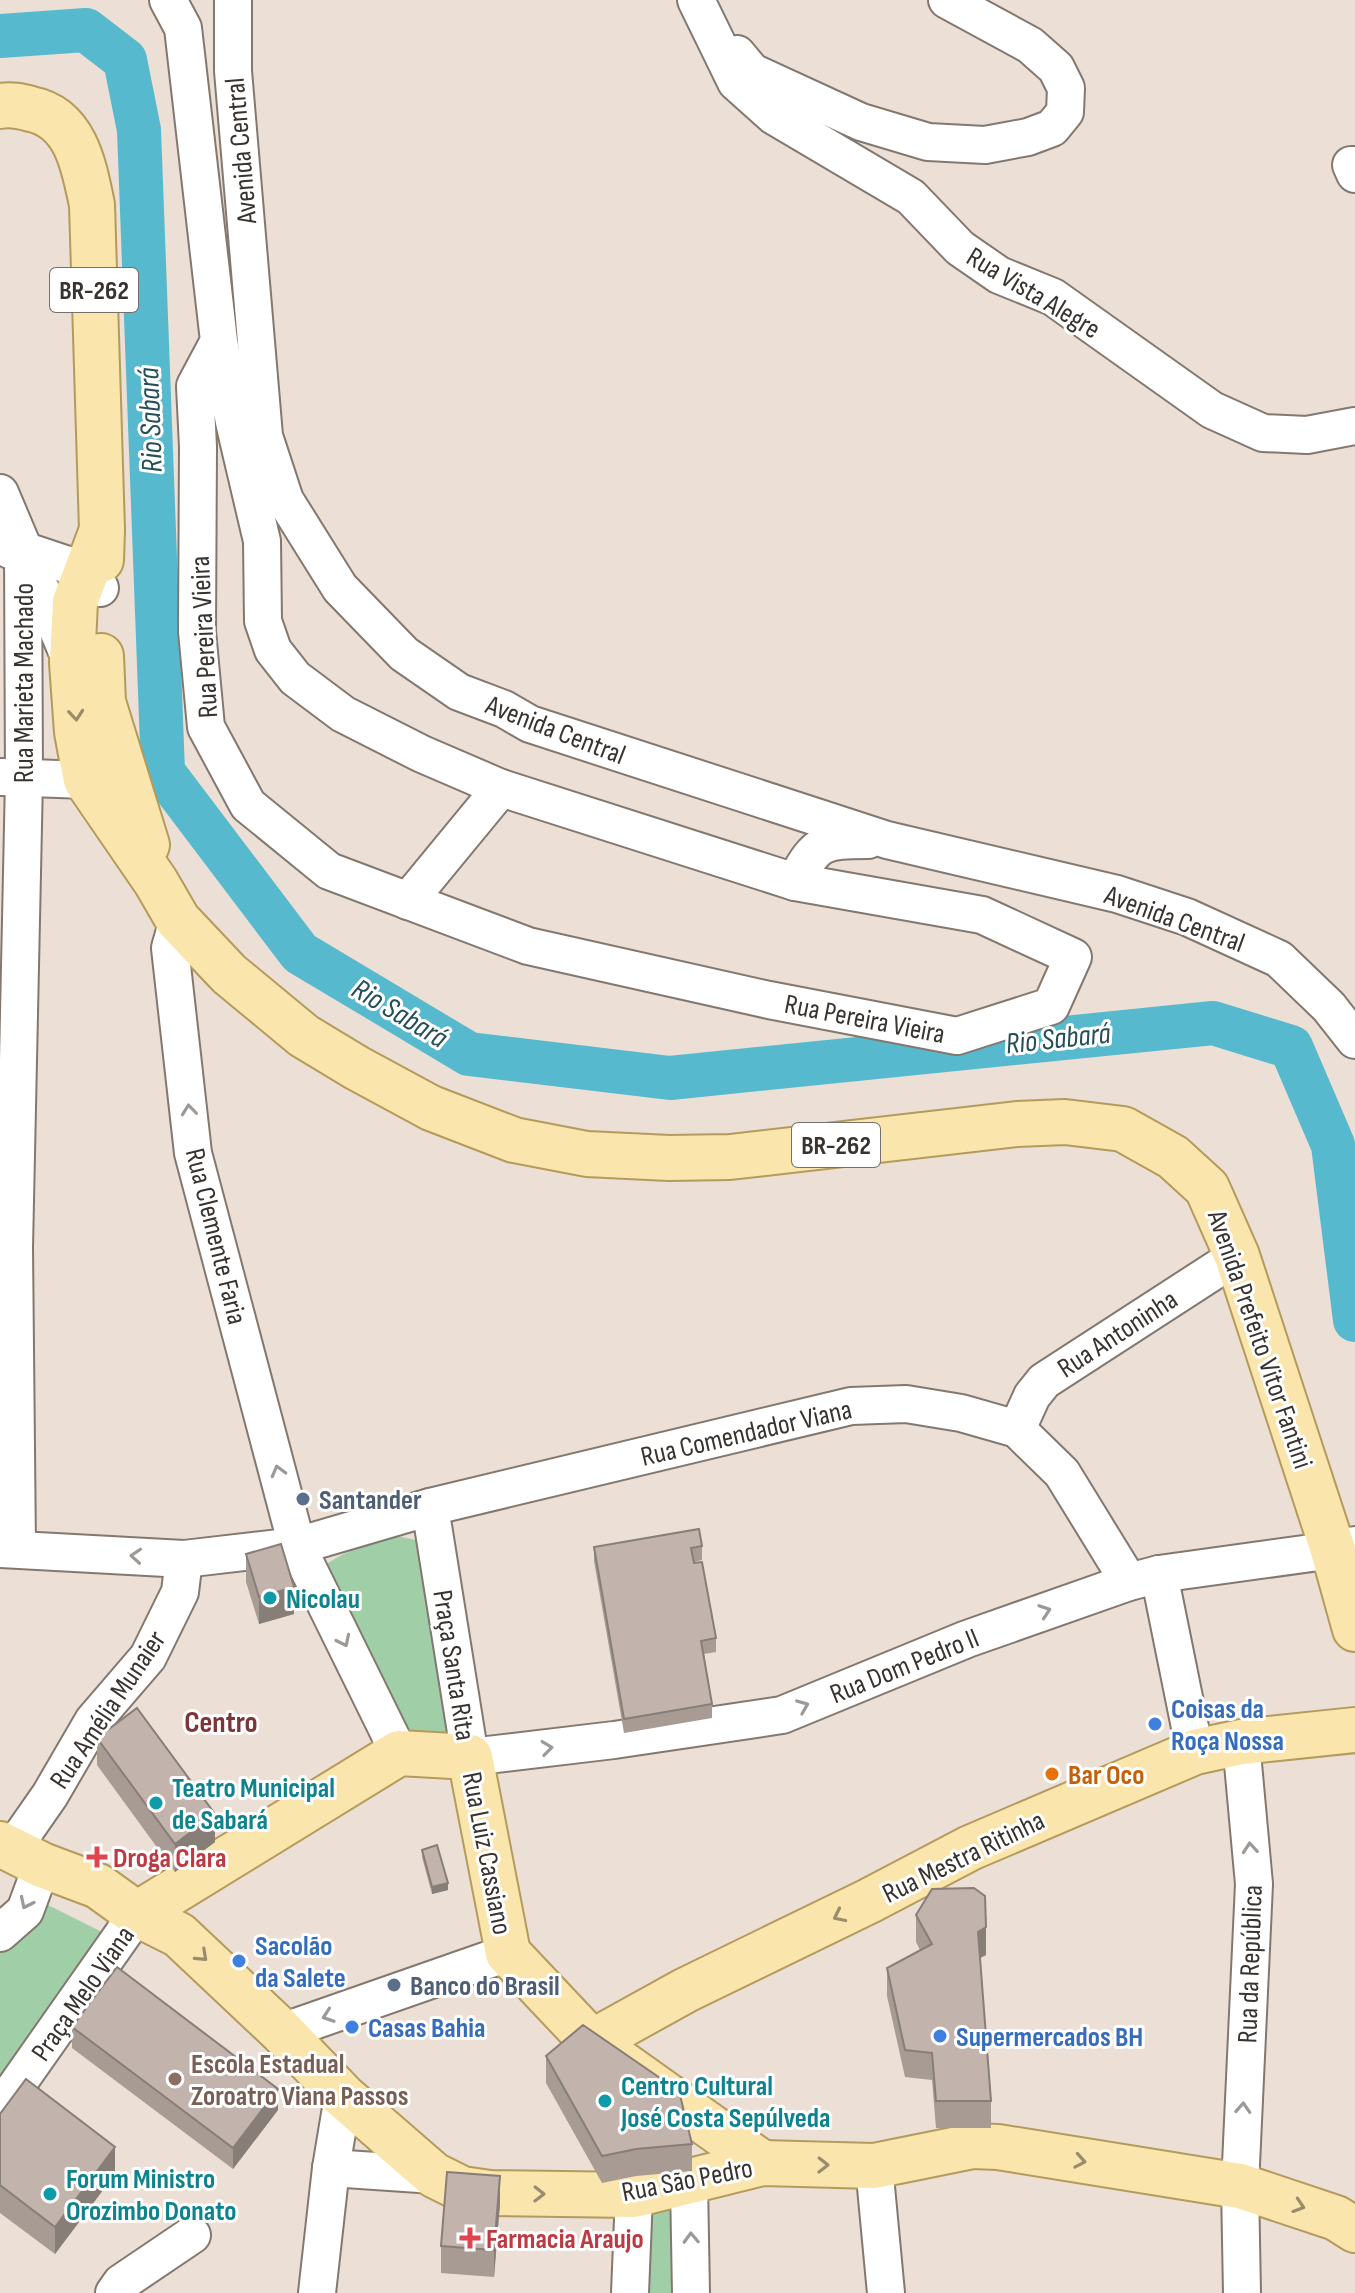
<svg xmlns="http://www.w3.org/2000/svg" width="1355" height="2293" viewBox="0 0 1355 2293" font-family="'Sofia Sans Condensed',sans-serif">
	<rect width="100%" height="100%" fill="#ecdfd5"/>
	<g fill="#a0cfa7">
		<path d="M397,1536l28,6 25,190 -43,9 -82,-176c23,-16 46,-22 72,-29z"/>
		<path d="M48,1905l64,32 -112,149v-140z"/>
		<path d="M643,2198h41l-2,95h-44z"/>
	</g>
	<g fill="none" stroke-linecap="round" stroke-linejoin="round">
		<path stroke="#56b9ce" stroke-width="44" d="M0,36l86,-6 39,30 14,70 24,642 137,181 169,101 201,24 543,-55 78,24 42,98 22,175"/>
		<g stroke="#83786f" stroke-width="40">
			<g id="minor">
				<path d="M168,0l15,28 36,313 15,81 28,119 1,80 10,29 22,28 48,36 79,40 79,34 294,94 187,33 91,42 -22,49 -94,30 -188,-36 -241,-54 -199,-75 -81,-66 -42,-78 -9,-96 1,-184 -3,-61 24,-45"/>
				<path d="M233,0v71l31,365 21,64 55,88 64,66 55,38 45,17 26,15 357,116 230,54 70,23 92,42 50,48 26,33"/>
				<path d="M696,0l40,82 38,34 137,81 49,51 39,27 54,22 159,113 51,23 44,2 48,-9"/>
				<path d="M737,54l15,18 109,50 67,20 57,3 43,-8 24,-9 13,-16 1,-24 -10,-20 -26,-23 -83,-45"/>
				<path d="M1355,165h-4l4,9"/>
				<path d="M0,493l71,168"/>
				<path d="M10,550h13l63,21 14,17"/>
				<path d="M2,777l84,3 17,-17"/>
				<path d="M795,882c21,-41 29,-42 73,-42"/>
				<path d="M408,901l93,-113"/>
				<path d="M178,920l-8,28 23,205 104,393 102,207"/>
				<path d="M1017,1429l15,-33 12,-15 193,-125"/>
				<path d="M430,1507l40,250 144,-17 168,-25 185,-76 162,-57 30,-8 174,-24 22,-5"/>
				<path d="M17,1548l-3,-300 10,-469 -1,-229"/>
				<path d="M0,1549l184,10 113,-13 133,-39 421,-101 55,-2 55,9 56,16 45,44 67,109"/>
				<path d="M1159,1574l36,178"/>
				<path d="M1241,1742l13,142 -14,302 2,107"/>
				<path d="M11,1851l39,-56 43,-74 55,-64 32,-65 4,-33"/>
				<path d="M0,1933l25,-22 17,-46"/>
				<path d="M282,2032l226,-79"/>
				<path d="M0,2109l137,-195"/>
				<path d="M874,2166l12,127"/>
				<path d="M331,2168l103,7"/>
				<path d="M689,2183l2,110"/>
				<path d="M114,2293l7,-10 71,-48"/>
				<path d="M317,2293l14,-125 12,-72"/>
				<path d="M630,2293l4,-98"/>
			</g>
		</g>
		<g stroke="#b49b5c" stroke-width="48">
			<g id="major">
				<path d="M0,106c11,-2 20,0 31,3 45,9 53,57 61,96l10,325 -1,30"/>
				<path d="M102,530l-27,72 -3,61 5,69 9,48 70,102 22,38 51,54 75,62 53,32 74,40 83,32 73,14 82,4 61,-1 287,-33 48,-2 58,7 50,28 34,31 30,68 96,294 22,79"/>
				<path d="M101,656l2,46 44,143"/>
				<path d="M0,1844l42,21 56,21 39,28 42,21 103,97 61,64 91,79 28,14 28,4 144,2 128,-32 112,3 99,-20 25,1 242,39 96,32 19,12"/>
				<path d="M137,1914l262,-161 71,4 38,196 84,89 170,121"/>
				<path d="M592,2042l94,-52 183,-89 101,-53 225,-96 46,-10 114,-12"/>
			</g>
		</g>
		<use href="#minor" stroke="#fff" stroke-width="36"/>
		<use href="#major" stroke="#fae5ac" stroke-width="44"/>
	</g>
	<g fill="#a79b94">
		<path d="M702,1546v14l-8,2 22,76v14l-12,2 8,50v14l-88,15 -30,-172v-14z"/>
		<path d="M246,1554l48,60 -35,10 -13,-42z"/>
		<path d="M97,1738l118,104 -40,30 -78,-107z"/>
		<path d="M422,1850l26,40 -16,4 -10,-37z"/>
		<path d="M916,1915l70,40 -6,3 11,143v27h-55l-4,-48 -27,-3 -18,-81v-28l33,-18 -4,-8z"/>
		<path d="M72,2027l206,83 -45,59 -161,-121z"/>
		<path d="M546,2056l146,88v27l-56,5 -34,7 -56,-100z"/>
		<path d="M0,2114l115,60 -60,80 -55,-41z"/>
		<path d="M500,2203l-6,74 -53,-4v-27z"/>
	</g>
	<g fill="#887e78">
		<path d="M294,1587v27l-35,10v-27z"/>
		<path d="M215,1814v28l-40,30v-28z"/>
		<path d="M448,1883v7l-16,4v-7z"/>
		<path d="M986,1927v28l-8,4v-27z"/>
		<path d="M278,2089v21l-45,59v-21z"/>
		<path d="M115,2147v27l-60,80v-27z"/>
		<path d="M500,2176v27l-6,74v-27z"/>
	</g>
	<g fill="#c2b4ac" stroke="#887e78" stroke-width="2">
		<path d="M699,1529l3,17 -11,2 3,15 8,-1 14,76 -15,3 11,63 -88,15 -30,-172z"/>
		<path d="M281,1544l13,43 -35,10 -13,-43z"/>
		<path d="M137,1708l78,106 -40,30 -78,-106z"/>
		<path d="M437,1845l11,38 -16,4 -10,-37z"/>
		<path d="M974,1888l11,8 1,31 -8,5 13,169h-55l-4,-48 -27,-3 -18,-82 45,-24 -16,-29 16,-26z"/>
		<path d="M117,1967l161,122 -45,59 -161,-121z"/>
		<path d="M583,2025l96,66 13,53 -56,5 -34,7 -56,-100z"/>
		<path d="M26,2079l89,68 -60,80 -55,-42v-71z"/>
		<path d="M447,2172l53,4 -6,74 -53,-4z"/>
	</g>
	<defs><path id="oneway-chevron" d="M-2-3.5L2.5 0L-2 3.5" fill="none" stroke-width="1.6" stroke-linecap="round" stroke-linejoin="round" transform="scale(2)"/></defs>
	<g stroke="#998c6e">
		<use href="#oneway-chevron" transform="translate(76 715) rotate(85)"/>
		<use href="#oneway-chevron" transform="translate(839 1916) rotate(154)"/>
		<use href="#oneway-chevron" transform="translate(202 1956) rotate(43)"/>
		<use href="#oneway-chevron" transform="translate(1080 2161) rotate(10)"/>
		<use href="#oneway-chevron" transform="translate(823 2165) rotate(1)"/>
		<use href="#oneway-chevron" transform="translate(539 2194) rotate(1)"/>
		<use href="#oneway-chevron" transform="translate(1299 2206) rotate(18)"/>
	</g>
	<g stroke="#9c9997">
		<use href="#oneway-chevron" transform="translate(189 1110) rotate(-96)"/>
		<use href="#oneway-chevron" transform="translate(278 1471) rotate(-105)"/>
		<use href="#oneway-chevron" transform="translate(136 1556) rotate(-176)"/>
		<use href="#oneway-chevron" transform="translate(1045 1611) rotate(-19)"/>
		<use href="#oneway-chevron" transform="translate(344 1641) rotate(64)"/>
		<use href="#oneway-chevron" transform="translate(803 1706) rotate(-22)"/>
		<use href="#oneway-chevron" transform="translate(547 1748) rotate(-7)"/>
		<use href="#oneway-chevron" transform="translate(1250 1848) rotate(-95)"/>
		<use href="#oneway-chevron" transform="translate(26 1903) rotate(116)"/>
		<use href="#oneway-chevron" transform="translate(328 2016) rotate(161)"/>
		<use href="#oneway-chevron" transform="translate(1243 2108) rotate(-87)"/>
		<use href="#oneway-chevron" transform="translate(691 2238) rotate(-92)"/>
	</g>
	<g fill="#5c6f8a" stroke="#fff" stroke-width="3">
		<circle cx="303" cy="1499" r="8"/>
		<circle cx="394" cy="1985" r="8"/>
	</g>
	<g fill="#0f9aa8" stroke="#fff" stroke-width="3">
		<circle cx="270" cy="1598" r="8"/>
		<circle cx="156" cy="1803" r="8"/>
		<circle cx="605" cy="2101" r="8"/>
		<circle cx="50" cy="2194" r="8"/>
	</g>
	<g fill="#3f7fe0" stroke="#fff" stroke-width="3">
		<circle cx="1155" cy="1724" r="8"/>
		<circle cx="239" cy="1961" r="8"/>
		<circle cx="352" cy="2027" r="8"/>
		<circle cx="940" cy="2036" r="8"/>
	</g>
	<circle fill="#e8710a" stroke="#fff" stroke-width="3" cx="1052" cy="1774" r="8"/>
	<g fill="#e0444e" stroke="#fff" stroke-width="3">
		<path d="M93 1845h8v8h8v8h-8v8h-8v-8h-8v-8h8z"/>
		<path d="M466 2226h8v8h8v8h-8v8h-8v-8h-8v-8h8z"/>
	</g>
	<circle fill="#8d6e63" stroke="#fff" stroke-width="3" cx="175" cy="2079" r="8"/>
	<g text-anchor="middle" stroke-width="6" stroke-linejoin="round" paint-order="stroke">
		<g fill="#fff" stroke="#74706d" stroke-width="2">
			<rect x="50" y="268" width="88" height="44" rx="6"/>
			<rect x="792" y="1123" width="88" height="44" rx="6"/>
		</g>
		<g font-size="26" font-weight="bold" fill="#38332f">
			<text x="94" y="299">BR-262</text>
			<text x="836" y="1154">BR-262</text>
		</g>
		<g font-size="28" fill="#38332f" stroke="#fff">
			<text transform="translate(240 151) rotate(-95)" y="10">Avenida Central</text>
			<text transform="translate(1034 292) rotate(31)" y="10">Rua Vista Alegre</text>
			<text transform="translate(203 637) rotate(-93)" y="10">Rua Pereira Vieira</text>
			<text transform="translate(23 683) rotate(-90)" y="10">Rua Marieta Machado</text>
			<text transform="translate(556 729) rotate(21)" y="10">Avenida Central</text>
			<text transform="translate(1175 918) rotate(20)" y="10">Avenida Central</text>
			<text transform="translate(865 1018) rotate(11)" y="10">Rua Pereira Vieira</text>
			<text transform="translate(217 1236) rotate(76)" y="10">Rua Clemente Faria</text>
			<text transform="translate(1117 1333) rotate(-33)" y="10">Rua Antoninha</text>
			<text transform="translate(1261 1339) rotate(71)" y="10">Avenida Prefeito Vitor Fantini</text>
			<text transform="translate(746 1432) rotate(-13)" y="10">Rua Comendador Viana</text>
			<text transform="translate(455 1665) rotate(81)" y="10">Praça Santa Rita</text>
			<text transform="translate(904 1665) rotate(-22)" y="10">Rua Dom Pedro II</text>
			<text transform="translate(107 1709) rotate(-56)" y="10">Rua Amélia Munaier</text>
			<text transform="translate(488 1853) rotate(79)" y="10">Rua Luiz Cassiano</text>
			<text transform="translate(963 1856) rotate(-26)" y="10">Rua Mestra Ritinha</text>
			<text transform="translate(1249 1964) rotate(-88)" y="10">Rua da República</text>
			<text transform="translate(82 1993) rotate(-55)" y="10">Praça Melo Viana</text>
			<text transform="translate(687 2179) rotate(-11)" y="10">Rua São Pedro</text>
		</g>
		<g font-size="28" font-weight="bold" fill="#4e5e75" stroke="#fff" text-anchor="start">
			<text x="319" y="1509">Santander</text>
			<text x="410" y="1995">Banco do Brasil</text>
		</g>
		<g font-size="28" font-weight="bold" fill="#0d838f" stroke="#fff" text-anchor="start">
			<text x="286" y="1608">Nicolau</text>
			<text x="172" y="1797">Teatro Municipal<tspan x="172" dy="32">de Sabará</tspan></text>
			<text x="621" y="2095">Centro Cultural<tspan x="621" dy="32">José Costa Sepúlveda</tspan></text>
			<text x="66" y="2188">Forum Ministro<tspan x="66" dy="32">Orozimbo Donato</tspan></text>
		</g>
		<g font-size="28" font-weight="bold" fill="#366cbe" stroke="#fff" text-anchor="start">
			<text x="1171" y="1718">Coisas da<tspan x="1171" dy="32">Roça Nossa</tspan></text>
			<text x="255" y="1955">Sacolão<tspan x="255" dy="32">da Salete</tspan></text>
			<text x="368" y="2037">Casas Bahia</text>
			<text x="956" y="2046">Supermercados BH</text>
		</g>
		<g font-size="28" font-weight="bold" fill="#c56008" stroke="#fff" text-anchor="start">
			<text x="1068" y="1784">Bar Oco</text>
		</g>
		<g font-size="28" font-weight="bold" fill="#be3a42" stroke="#fff" text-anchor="start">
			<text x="113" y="1867">Droga Clara</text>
			<text x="486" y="2248">Farmacia Araujo</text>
		</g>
		<g font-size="28" font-weight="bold" fill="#785e54" stroke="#fff" text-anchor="start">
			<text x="191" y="2073">Escola Estadual<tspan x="191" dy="32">Zoroatro Viana Passos</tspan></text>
		</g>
		<g font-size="30" font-style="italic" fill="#244f59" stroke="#fff">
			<text transform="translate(150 420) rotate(-92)" y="10">Rio Sabará</text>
			<text transform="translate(400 1013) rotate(31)" y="10">Rio Sabará</text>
			<text transform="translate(1058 1038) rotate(-6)" y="10">Rio Sabará</text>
		</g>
		<g font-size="30" font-weight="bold" fill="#7d3537" stroke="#fff">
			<text x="221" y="1732">Centro</text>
		</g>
	</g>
</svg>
